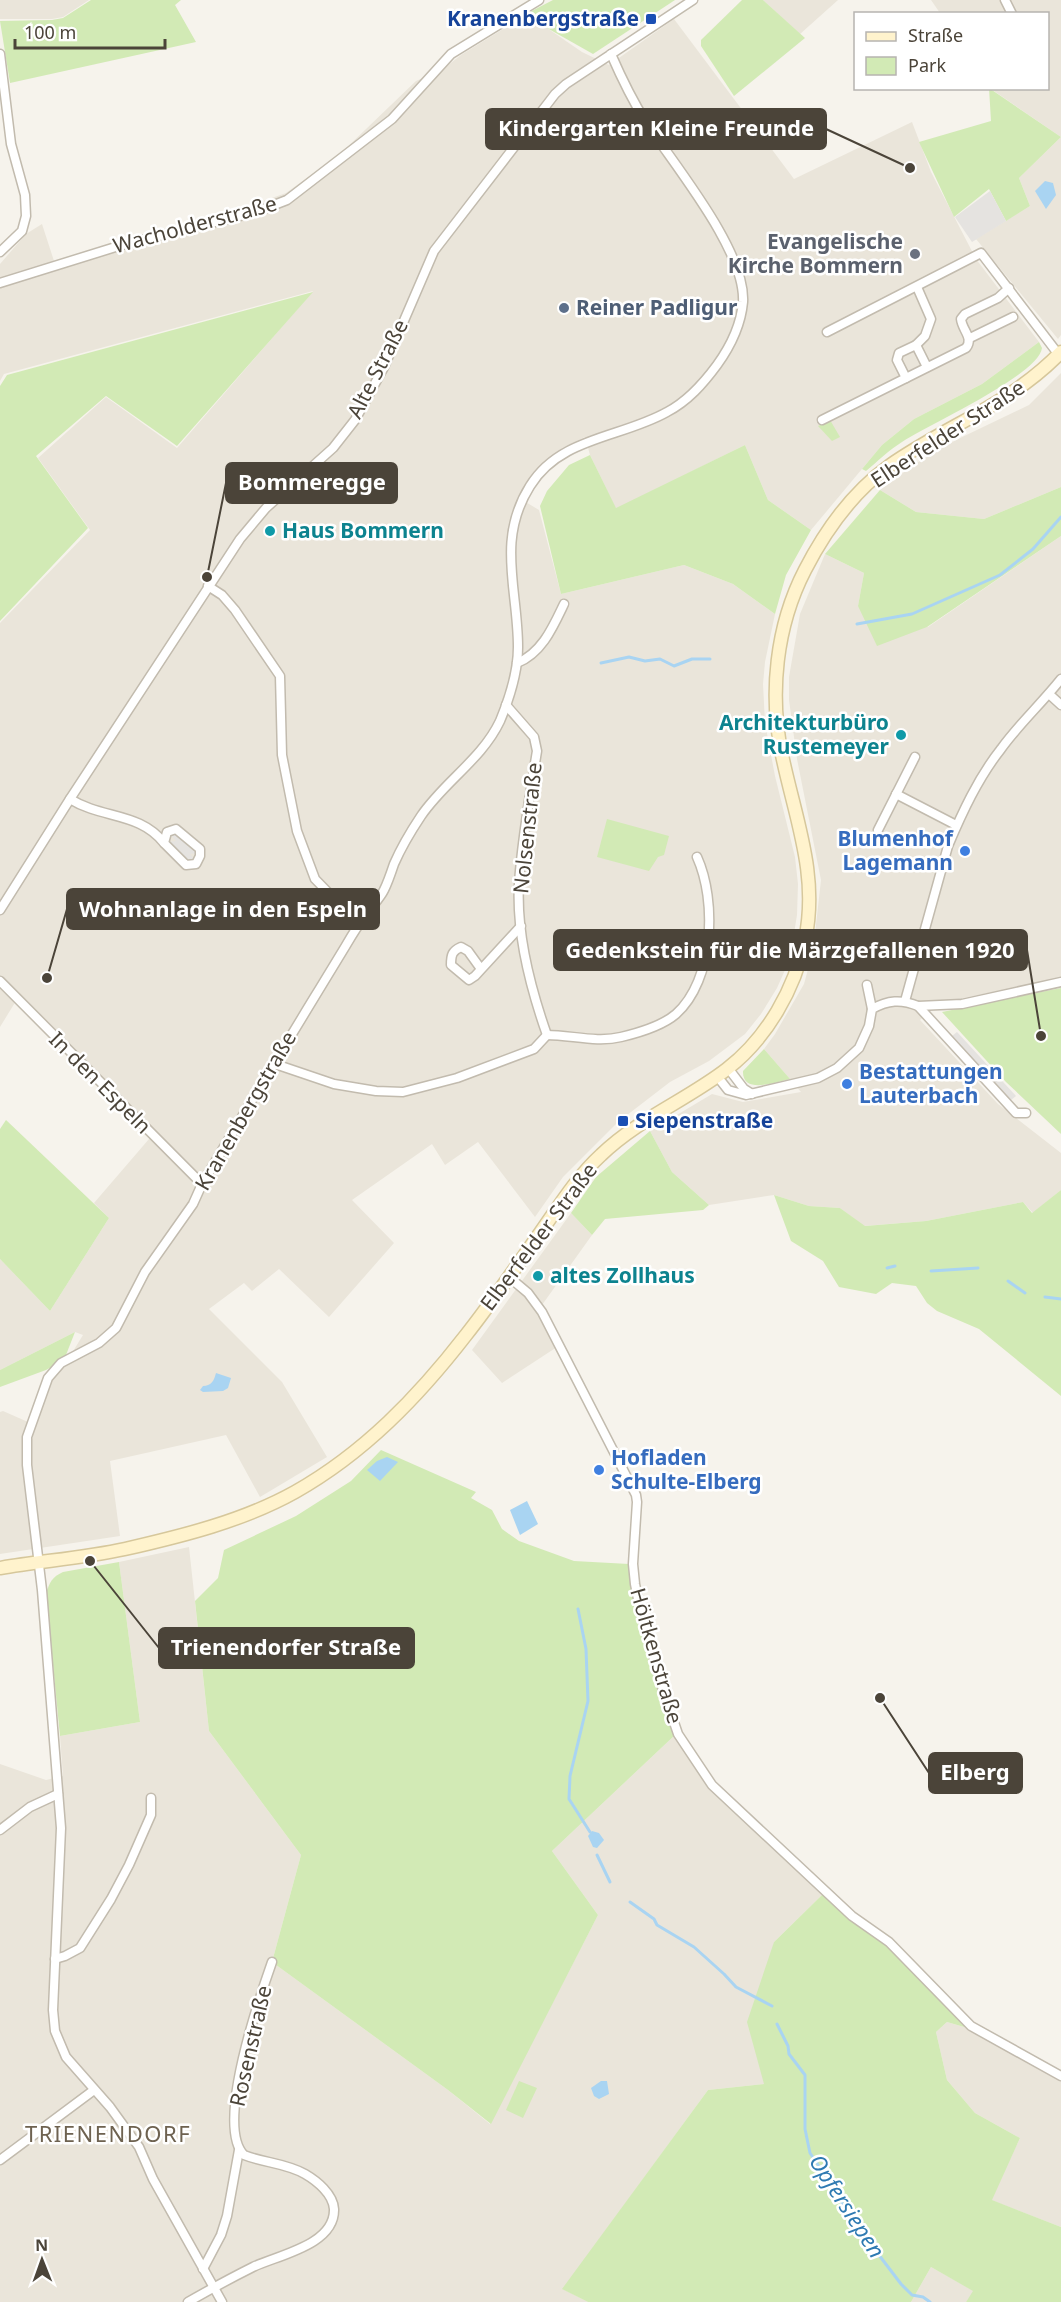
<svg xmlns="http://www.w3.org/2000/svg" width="1061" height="2302" viewBox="0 0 1061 2302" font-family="'Noto Sans',sans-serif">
	<rect width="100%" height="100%" fill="#f6f3ec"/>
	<g fill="#eae5da">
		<path d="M0,0h89l-26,17 -11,2h-52z"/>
		<path d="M763,0h75l-38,34z"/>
		<path d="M931,0h130v335l-3,4 -82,-100 54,-33 -11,-28 42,-41 -70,-48 57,-1v-74l-108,-1z"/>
		<path d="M524,16l23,12 35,24 27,13 65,-46 120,160 118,-57 19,50 45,87 63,83 -57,42 -68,35 -32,26 -71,85 -43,-30 -23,-55 -129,64 -26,-54 -5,-18 -23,11 -38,53 15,9 22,84 123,-29 49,19 42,30 -10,48 -2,22 2,39 10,53 20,81 3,27 -1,31 -6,37 -6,18 -8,18 -16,26 -16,20 -36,27 -39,21 -52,40 -55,55 -28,40 -57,-75 -33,23 -13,-21 -80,56 42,43 -65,74 -50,-48 -27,22 -8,-8 -35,26 73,73 45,75 -67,40 -34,-62 -116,26 10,75 -120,18v-142l3,-1 25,11 -5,25 2,33 10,-57 18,-45 11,-12 19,-31 -8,-3 -75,38v-111l50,52 59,-93 -15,-15 61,-71 -136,-136 -19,31v-404l90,-93 -52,-72 68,-61 71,51 136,-157 -309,83 -4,7v-117l26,-30 16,-10 12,37 201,-57 31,-11 54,-39 76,-73 27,-12 18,-14z"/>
		<path d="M1061,373v114l-77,32 -68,-7 -36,-22 35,-26 41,-24 73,-35z"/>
		<path d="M1061,536v442l-122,25 -19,17 78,84 63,49v37l-28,23 -10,-11 -97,19 -62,5 -24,-18 -31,-2 -35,-11 -65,10 -37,-33 -22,-41 62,-37 31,8 58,-10 -37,-43 11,-15 29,-50 9,-33 8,-71 -24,-121 -8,-59v-23l11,-63 25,-60 39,19 -6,33 70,21z"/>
		<path d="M571,1213l21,22 -55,77 20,35 -55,36 -30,-33z"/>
		<path d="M189,1547l20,184 92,124 -29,107 176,128 42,34 108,-209 -46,-64 123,-116 41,59 107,100 -49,48 -10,142 -56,6 -145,199 25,13h-588v-538l46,16 17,-4 -3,-40 80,-14 -21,-160z"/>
		<path d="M947,2022l24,7 90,51v147l-70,-27 29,-62 -45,-25 -28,-33 -11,-48z"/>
		<path d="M931,2267l43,24 -8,11h-55z"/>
	</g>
	<g fill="#d2eab5">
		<path d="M91,0h90l-6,5 21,37 -186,41 -10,-62 52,-1 11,-2z"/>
		<path d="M553,0h122l-82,54 -69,-39z"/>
		<path d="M742,0h21l42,38 -71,58 -33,-50v-6z"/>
		<path d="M989,88l72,49 -42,41 11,28 -24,15 -17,-32 -35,28 -35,-75 72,-21z"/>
		<path d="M313,292l-136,154 -71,-50 -70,60 52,72 -88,93v-235l7,-11z"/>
		<path d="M1039,342l3,6c-3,27 -115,77 -140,94 -13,8 -24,19 -36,29l-4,-2 20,-24 32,-26 68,-35z"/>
		<path d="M830,420l10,17 -8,4 -14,-15z"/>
		<path d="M745,445l23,55 43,30 -25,45 -11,39 -42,-30 -49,-19 -123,29 -21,-88 7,-15 22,-26 21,-10 26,53z"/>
		<path d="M1061,487v49l-134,91 -50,19 -19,-40 6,-33 -39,-19 55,-64 36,22 68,7z"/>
		<path d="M607,819l62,17 -5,19 -6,2 -9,14 -52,-14z"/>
		<path d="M1061,988v146l-55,-52 -64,-70z"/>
		<path d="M764,1049l26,30c-14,3 -48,16 -47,-8z"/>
		<path d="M6,1120l103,98 -59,93 -50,-52v-130z"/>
		<path d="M650,1131l22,41 37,33 -6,5 -98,9 -13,16 -21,-22 25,-36z"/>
		<path d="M1061,1190v206l-82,-67 -42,-18 -10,-8 -11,-17 -24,-3 -16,11 -37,-7 -16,-26 -32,-20 -17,-46 35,11 31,2 25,18 61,-5 97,-19 9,11z"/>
		<path d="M75,1332l-11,28 -18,10 -46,17v-17z"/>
		<path d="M381,1450l95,42 -5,6 21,12 10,19 17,12 55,20 55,3 4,27 42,144 -123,116 46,64 -107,209 -43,-34 -176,-128 29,-107 -92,-124 -14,-130 23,-23 6,-28 72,-34 55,-35z"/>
		<path d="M119,1562l21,160 -80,14 -14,-143c4,-11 6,-16 17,-21z"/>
		<path d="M823,1894l30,27 36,24 82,84 -24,-7 -11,10 11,48 28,33 45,25 -28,62 69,27v75h-95l7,-11 -42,-24 -20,35h-323l-26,-13 146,-199 56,-6 -17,-62 27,-80z"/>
		<path d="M519,2081l18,7 -14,30 -17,-8z"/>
	</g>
	<g fill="#e5e3e0">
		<path d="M990,191l16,30 -34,21 -17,-25z"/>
		<path d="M179,834l19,19 -8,1 5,6 -10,1 -17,-19 8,-1 -5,-6z"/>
		<path d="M957,1032l59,64 -5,4 -59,-64z"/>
	</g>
	<g fill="#a9d4f2">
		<path d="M1045,181l8,2 3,12 -10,14 -11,-18z"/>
		<path d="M216,1373l15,5 -3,10 -5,3 -20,1 -3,-2 3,-4c8,0 11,-5 13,-13z"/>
		<path d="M387,1457l11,5 -18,19 -13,-11 10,-9z"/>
		<path d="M527,1501l11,23 -18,11 -10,-25z"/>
		<path d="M592,1831l7,2 5,7 -7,8 -4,-1 -5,-11z"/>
		<path d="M601,2081h6l2,13 -10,5 -5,-3 -3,-8z"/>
	</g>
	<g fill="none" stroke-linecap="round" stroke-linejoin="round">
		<g stroke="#a9d4f2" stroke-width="3">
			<path d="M857,624l55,-10 88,-39 33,-26 28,-32"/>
			<path d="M601,663l28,-6 16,4 15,-2 14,7 18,-7h18"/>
			<path d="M887,1268l8,-2"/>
			<path d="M931,1271l47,-3"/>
			<path d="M1008,1281l17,12"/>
			<path d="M1045,1297l16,2"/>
			<path d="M578,1609l8,40 2,52 -18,75 -1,23 21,33"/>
			<path d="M597,1855l13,27"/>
			<path d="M630,1902l24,17 3,6 37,22 30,27 12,13 36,19"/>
			<path d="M777,2024l11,22 1,8 16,21v54l5,24 26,38 11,22 54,71 11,11 11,2 7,5"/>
		</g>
		<g stroke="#c2bbae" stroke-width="11">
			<g id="minor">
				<path d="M1005,0l7,14"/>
				<path d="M0,54l11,90 14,51 1,21 -4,15 -22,21"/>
				<path d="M0,283l122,-38 134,-33 31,-12 105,-81 59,-65 88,-54"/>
				<path d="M827,332l154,-79 78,102"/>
				<path d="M970,338l43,-21"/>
				<path d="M916,345l9,-9 6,-17 -14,-32"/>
				<path d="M906,378l-9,-18 2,-7 17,-8 11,22"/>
				<path d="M822,420l144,-72c8,-10 -4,-18 -5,-29l4,-5 33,-16 11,-10"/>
				<path d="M208,586l14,9 13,15 45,66 2,79 15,76 18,48 44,45"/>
				<path d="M517,663c25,-10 36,-36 47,-59"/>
				<path d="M1049,694l12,11"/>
				<path d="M506,705l28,32 3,14c-7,43 -15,88 -18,132 -3,51 11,104 28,152"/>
				<path d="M896,794l60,31"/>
				<path d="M70,799c32,20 70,13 94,44"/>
				<path d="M176,829l24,20v7l-4,8 -10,1 -22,-22 3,-11z"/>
				<path d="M878,830l37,-73"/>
				<path d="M0,910l70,-111 170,-260 26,-31 67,-60 22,-28 29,-53 50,-116 121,-157 11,-10 127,-84"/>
				<path d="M481,969l-13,-18 -7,-4c-9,4 -10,8 -10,18l18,15 6,-4 46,-50"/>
				<path d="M0,981l202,203"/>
				<path d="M867,985l5,24"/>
				<path d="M905,1001l43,-155c14,-33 30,-68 53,-97 18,-25 41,-46 60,-70"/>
				<path d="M918,1006l44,-2 99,-22"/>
				<path d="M547,1035c24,0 50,8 74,2 17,-4 41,-11 55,-23 38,-34 41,-113 21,-157"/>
				<path d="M275,1064l59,20 42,7 27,1 54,-14 77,-29 13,-14"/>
				<path d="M728,1068l16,21 8,5"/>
				<path d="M717,1076l11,14 18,5 72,-17 19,-10 22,-20 10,-22 3,-17c16,-9 29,-10 46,-3l98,107h10"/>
				<path d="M509,1277l19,16 14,19 94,183 1,7 -4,62 2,20 5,25 23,81 15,44 34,51 140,131 37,26 82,84 90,50"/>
				<path d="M0,1830l30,-23 28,-13"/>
				<path d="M55,1959l10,-3 15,-8 31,-49 18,-34 22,-50v-17"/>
				<path d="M0,2160l94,-70"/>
				<path d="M203,2269l18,-34 6,-19 12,-66"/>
				<path d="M188,2302c21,-12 43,-24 65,-35 25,-12 82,-22 81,-58 -1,-15 -17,-28 -29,-35 -19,-11 -41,-11 -61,-19 -29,-29 15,-156 28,-193"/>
				<path d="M222,2302l-69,-123 -14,-32 -29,-40 -44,-50 -11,-26 -2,-21 8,-182 -19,-238 -15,-125v-28l21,-59 13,-15 38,-20 17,-15 29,-56 48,-68 9,-20c47,-80 95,-158 143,-237 7,-12 14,-24 23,-35 5,-7 12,-14 16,-22 4,-8 7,-17 10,-26 7,-16 17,-33 27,-48 23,-34 61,-57 79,-95 10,-24 18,-48 18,-74 0,-58 -22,-107 12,-161 30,-49 91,-48 137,-74 21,-11 36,-28 50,-47 13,-18 24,-41 26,-63 3,-51 -69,-137 -97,-180 -14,-22 -25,-45 -35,-68"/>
			</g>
		</g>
		<g stroke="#d6c79b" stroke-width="15">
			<path id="secondary" d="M0,1568c41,-7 84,-10 125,-19 57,-13 118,-28 170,-57 69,-39 123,-95 171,-157 26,-33 50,-68 74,-102 19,-27 37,-56 61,-78 37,-36 86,-55 126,-86 40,-31 68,-80 78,-129 14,-65 -10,-122 -23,-185 -13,-61 -6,-129 23,-185 20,-39 48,-78 84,-104 58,-41 121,-61 172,-114"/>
		</g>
		<use href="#minor" stroke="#fff" stroke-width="8"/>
		<use href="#secondary" stroke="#fff3cd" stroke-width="12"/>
	</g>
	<g fill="#1a4fb4" stroke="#fff" stroke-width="2">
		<rect x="645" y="13" width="12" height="12" rx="3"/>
		<rect x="617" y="1115" width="12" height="12" rx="3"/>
	</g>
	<circle fill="#6b7280" stroke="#fff" stroke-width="2" cx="915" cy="254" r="6"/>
	<circle fill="#5c6f8a" stroke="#fff" stroke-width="2" cx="564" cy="308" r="6"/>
	<g fill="#0f9aa8" stroke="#fff" stroke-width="2">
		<circle cx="270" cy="531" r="6"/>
		<circle cx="901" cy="735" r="6"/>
		<circle cx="538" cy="1276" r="6"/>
	</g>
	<g fill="#3f7fe0" stroke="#fff" stroke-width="2">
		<circle cx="965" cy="851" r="6"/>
		<circle cx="847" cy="1084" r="6"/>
		<circle cx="599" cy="1470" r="6"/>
	</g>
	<g text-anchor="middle" stroke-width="5" stroke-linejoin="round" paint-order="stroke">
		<g font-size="21" font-weight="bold" fill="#164399" stroke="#fff" text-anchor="end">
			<text x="639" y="26">Kranenbergstraße</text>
			<text x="635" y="1128" text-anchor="start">Siepenstraße</text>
		</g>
		<g font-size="21" fill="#4b4439" stroke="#fff">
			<text transform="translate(195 225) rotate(-15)" y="7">Wacholderstraße</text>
			<text transform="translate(378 369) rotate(-63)" y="7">Alte Straße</text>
			<text transform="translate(948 434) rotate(-33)" y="7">Elberfelder Straße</text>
			<text transform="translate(528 828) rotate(-84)" y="7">Nolsenstraße</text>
			<text transform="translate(100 1083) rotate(45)" y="7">In den Espeln</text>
			<text transform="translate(246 1111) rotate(-60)" y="7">Kranenbergstraße</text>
			<text transform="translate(539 1237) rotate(-53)" y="7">Elberfelder Straße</text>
			<text transform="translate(656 1656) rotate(74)" y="7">Höltkenstraße</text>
			<text transform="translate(251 2046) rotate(-77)" y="7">Rosenstraße</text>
		</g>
		<g font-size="21" font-weight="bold" fill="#5b616d" stroke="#fff" text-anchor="end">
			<text x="903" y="249">Evangelische<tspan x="903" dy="24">Kirche Bommern</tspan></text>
		</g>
		<g font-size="21" font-weight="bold" fill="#4e5e75" stroke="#fff" text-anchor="start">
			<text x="576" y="315">Reiner Padligur</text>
		</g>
		<g font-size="21" font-weight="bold" fill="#0d838f" stroke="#fff" text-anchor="start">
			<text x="282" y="538">Haus Bommern</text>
			<text x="889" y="730" text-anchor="end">Architekturbüro<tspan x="889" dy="24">Rustemeyer</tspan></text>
			<text x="550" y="1283">altes Zollhaus</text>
		</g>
		<g font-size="21" font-weight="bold" fill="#366cbe" stroke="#fff" text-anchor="start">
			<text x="953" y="846" text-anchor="end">Blumenhof<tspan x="953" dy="24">Lagemann</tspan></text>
			<text x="859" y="1079">Bestattungen<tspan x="859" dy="24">Lauterbach</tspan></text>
			<text x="611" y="1465">Hofladen<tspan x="611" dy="24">Schulte-Elberg</tspan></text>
		</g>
		<g font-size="22" letter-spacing="1.5" fill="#6e6250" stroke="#fff">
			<text x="108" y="2142">TRIENENDORF</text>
		</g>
		<g font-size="22" font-style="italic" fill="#2e7ab2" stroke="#fff">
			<text transform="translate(847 2206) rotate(57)" y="8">Opfersiepen</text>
		</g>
	</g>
	<path fill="none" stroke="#4b4439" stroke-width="2" d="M910 168L826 129M207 577L226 483M47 978L67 909M1041 1036L1027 950M90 1561L159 1648M880 1698L929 1773"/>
	<g fill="#4b4439" stroke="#fff" stroke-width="2">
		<circle cx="910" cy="168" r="6"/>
		<circle cx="207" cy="577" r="6"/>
		<circle cx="47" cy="978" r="6"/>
		<circle cx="1041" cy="1036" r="6"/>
		<circle cx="90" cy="1561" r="6"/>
		<circle cx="880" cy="1698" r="6"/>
	</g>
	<g fill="#4b4439" stroke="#4b4439" stroke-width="2">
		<rect x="486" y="109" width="340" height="40" rx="6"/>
		<rect x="226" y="463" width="171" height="40" rx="6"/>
		<rect x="67" y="889" width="312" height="40" rx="6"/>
		<rect x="554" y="930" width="473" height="40" rx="6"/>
		<rect x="159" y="1628" width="255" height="40" rx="6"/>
		<rect x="929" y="1753" width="93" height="40" rx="6"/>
	</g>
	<g font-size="22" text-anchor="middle" font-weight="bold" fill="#fff">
		<text x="656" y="136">Kindergarten Kleine Freunde</text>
		<text x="312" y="490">Bommeregge</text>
		<text x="223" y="917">Wohnanlage in den Espeln</text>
		<text x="790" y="958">Gedenkstein für die Märzgefallenen 1920</text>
		<text x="286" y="1655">Trienendorfer Straße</text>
		<text x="975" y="1780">Elberg</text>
	</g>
	<rect x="854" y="12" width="195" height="78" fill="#ffffff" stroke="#b7b4b0" stroke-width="1.5"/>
	<rect x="866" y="32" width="30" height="9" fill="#fff3cd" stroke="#b7b4b0" stroke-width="1.5"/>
	<text x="908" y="42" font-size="18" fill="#4b4439">Straße</text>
	<rect x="866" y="57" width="30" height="18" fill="#d2eab5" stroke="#b7b4b0" stroke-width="1.5"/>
	<text x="908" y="72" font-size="18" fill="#4b4439">Park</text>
	<g transform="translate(42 2260) rotate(359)" stroke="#ffffff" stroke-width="4.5" paint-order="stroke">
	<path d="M0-4.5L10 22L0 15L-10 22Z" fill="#4b4439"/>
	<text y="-9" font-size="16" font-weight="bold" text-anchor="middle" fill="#4b4439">N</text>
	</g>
	<path d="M15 39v9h150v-9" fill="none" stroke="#4b4439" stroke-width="3"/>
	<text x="24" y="39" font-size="18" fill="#4b4439" stroke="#ffffff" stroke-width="4.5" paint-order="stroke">100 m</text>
</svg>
